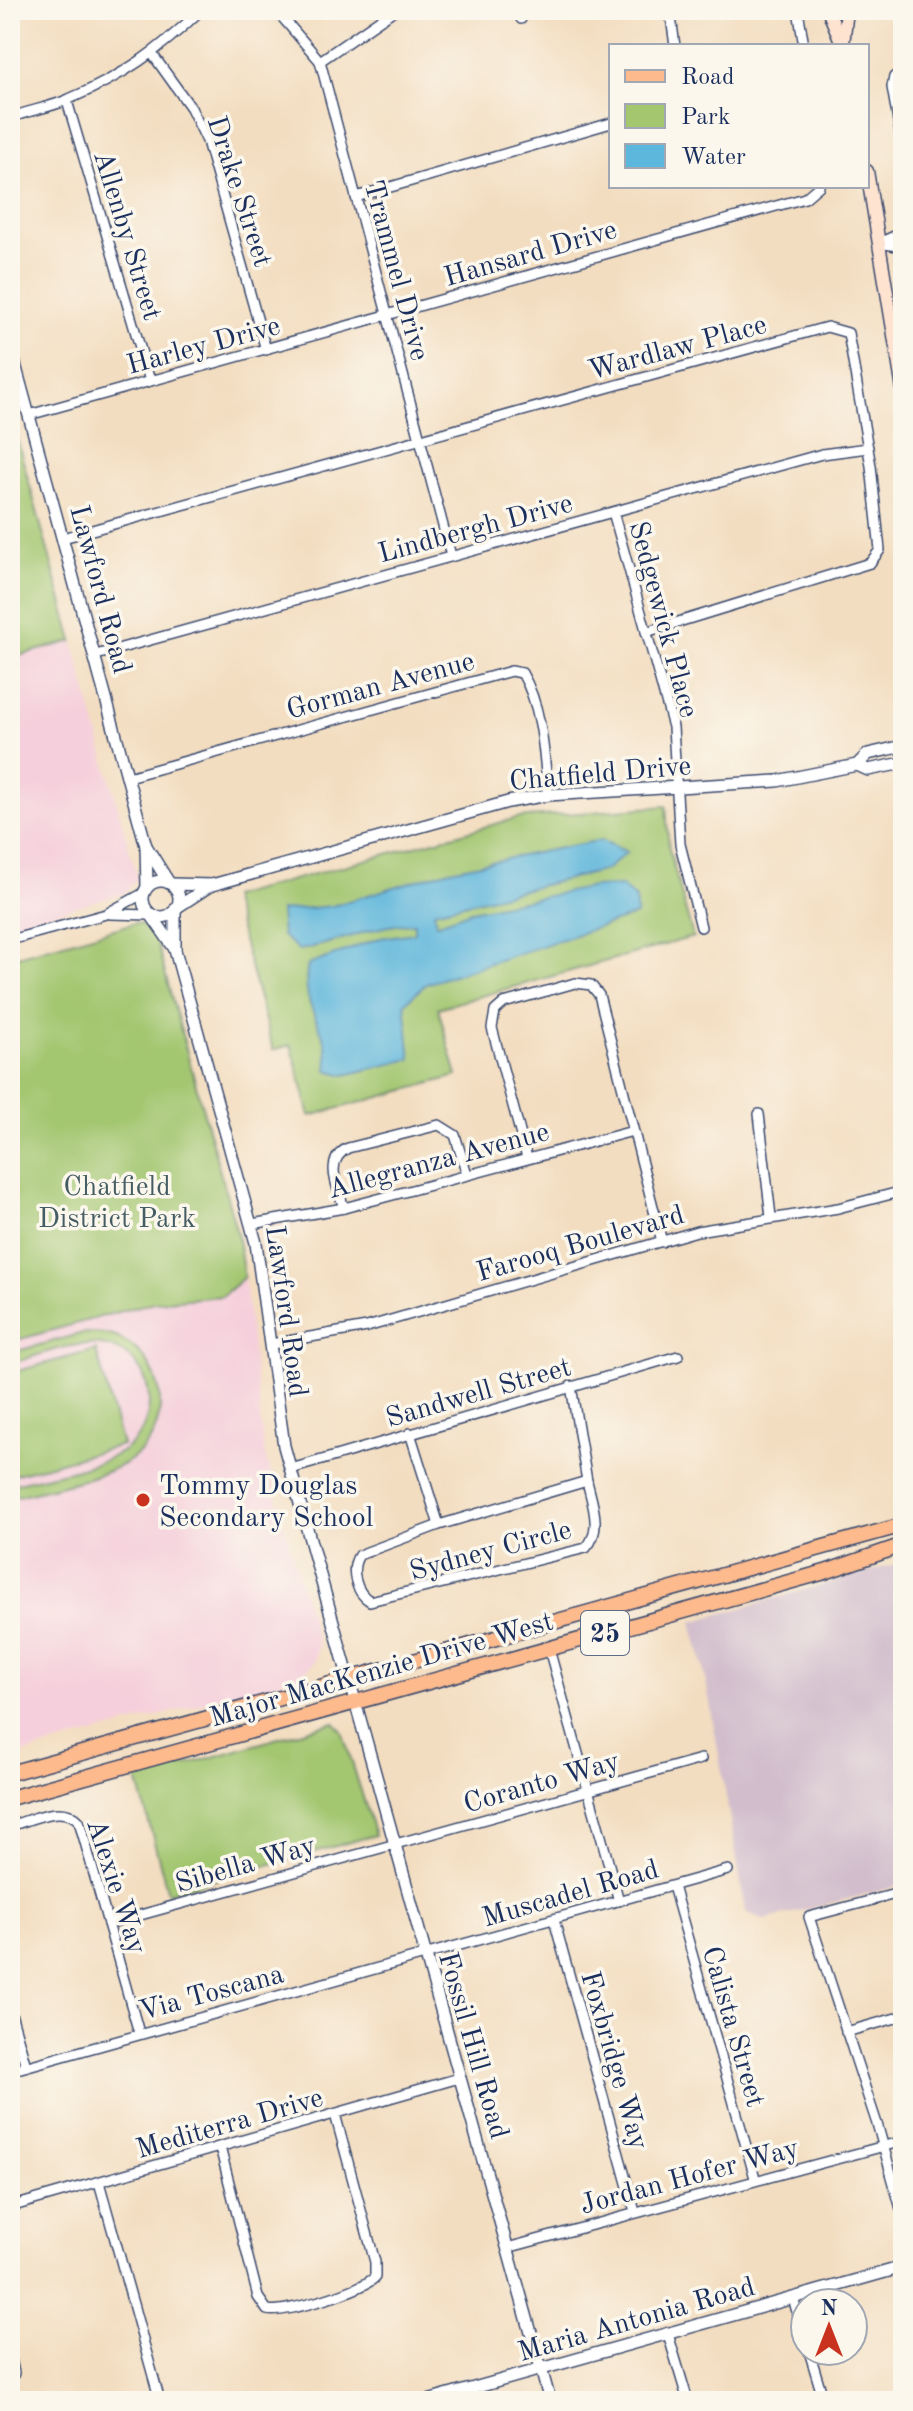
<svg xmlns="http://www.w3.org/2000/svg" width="913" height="2411" viewBox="0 0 913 2411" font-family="'Old Standard TT',serif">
	<rect width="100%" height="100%" fill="#fbf7ec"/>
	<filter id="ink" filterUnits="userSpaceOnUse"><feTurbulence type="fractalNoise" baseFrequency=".0125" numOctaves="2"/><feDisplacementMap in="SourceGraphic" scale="16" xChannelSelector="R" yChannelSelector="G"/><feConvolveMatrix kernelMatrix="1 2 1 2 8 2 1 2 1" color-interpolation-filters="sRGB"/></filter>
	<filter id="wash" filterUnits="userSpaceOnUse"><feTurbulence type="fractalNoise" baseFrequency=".006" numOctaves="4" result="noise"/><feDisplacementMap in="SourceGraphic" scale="32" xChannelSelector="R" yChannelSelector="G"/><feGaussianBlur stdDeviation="1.8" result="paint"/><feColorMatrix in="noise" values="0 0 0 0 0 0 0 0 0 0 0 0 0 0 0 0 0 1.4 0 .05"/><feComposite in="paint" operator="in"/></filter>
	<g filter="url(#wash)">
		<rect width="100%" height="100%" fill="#f3ddc0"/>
		<g fill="#f5cfdb">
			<path d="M73,641l64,237 -12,15 -115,32v-267z"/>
			<path d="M244,1277l20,174 54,194 -3,16 -14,15 -291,81v-415l144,-40 75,-11z"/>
		</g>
		<path fill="#d1bdcc" d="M903,1562v323l-139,35 -18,-8 -42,-243 -12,-47z"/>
		<g fill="#a3c66f" stroke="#5f7a66" stroke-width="2">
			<path d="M10,414l63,227 -63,17z"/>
			<path d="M666,806l3,43 24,88 -255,71 19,68 -147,40 -19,-71 -18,5 -42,-153 286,-79z"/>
			<path d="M135,923l11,3 9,11 82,296 7,44 -22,19 -68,6 -144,40v-384z"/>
			<path d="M83,1333c15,0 28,0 41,8 44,24 49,89 8,118 -29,20 -86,29 -122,39v-13c33,-9 91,-17 117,-37 36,-29 27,-92 -21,-102 -31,-7 -66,9 -96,18v-11z"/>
			<path d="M96,1350l26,95 -112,31v-103z"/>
			<path d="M334,1722l8,9 33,104 -207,58 -31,-114z"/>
		</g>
		<path fill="#5db6db" stroke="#3c729c" stroke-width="2" d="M601,840l26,12 -21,18 -172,41 2,13 35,-13 122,-24 28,-1 15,13v16l-210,69 -21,19 6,56 -66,16 -18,-5c7,-37 -29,-60 -19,-105l72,-27 34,-5v-10c-40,2 -76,20 -115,27l-17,-14 -2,-25 52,-5 118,-36z"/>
	</g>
	<g filter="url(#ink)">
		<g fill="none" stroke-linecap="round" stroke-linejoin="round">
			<g stroke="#3b496d" stroke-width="12">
				<g id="minor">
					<path d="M276,10l44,51 131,495"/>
					<path d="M519,10l2,9"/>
					<path d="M670,10l5,36"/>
					<path d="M798,10l6,36"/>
					<path d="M153,55l38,53 16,33 59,209"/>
					<path d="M320,61l74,-51"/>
					<path d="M903,70l-9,7 -2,10 11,63"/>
					<path d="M67,101l83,280"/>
					<path d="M10,118c19,-8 40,-10 59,-19 55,-23 90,-49 132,-89"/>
					<path d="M356,197l255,-74"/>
					<path d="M879,243l24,-11"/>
					<path d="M879,243l24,4"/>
					<path d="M29,415l776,-217 14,-12"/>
					<path d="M613,512l60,215 7,117 21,83"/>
					<path d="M63,538l764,-211 21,6 23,133 9,84 -10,13 -224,69"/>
					<path d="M96,655l726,-201 46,-6"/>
					<path d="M128,777l383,-106 11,2c21,36 22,82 26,122"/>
					<path d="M110,914l41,1"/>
					<path d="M10,940l96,-26 38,-21"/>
					<path d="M759,1114l12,103"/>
					<path d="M527,1158l-35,-130 3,-17 9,-8 71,-20 16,2 8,10 63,247"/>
					<path d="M344,1208c-6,-20 -21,-48 4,-60l91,-23 16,10 12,39"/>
					<path d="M252,1224l92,-16 289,-77"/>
					<path d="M271,1344l96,-17 330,-96 141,-23 65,-17"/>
					<path d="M571,1386l16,95"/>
					<path d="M410,1433l29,92 -80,30c-9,14 -4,37 11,46l216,-53c17,-18 6,-45 1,-67l-148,44"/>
					<path d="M291,1469l387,-113"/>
					<path d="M549,1649l70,252"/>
					<path d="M10,1826c21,-6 53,-23 69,-5l60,212"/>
					<path d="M673,1886l82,292"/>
					<path d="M903,1892l-94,25 69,210 25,89"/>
					<path d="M554,1920l81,292"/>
					<path d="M108,1924l593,-165"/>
					<path d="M10,2010l16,56"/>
					<path d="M846,2032l57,-16"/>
					<path d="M10,2071l718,-201"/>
					<path d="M220,2147l38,150 9,13c17,4 97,-20 108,-33v-15l-40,-148"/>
					<path d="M99,2182l61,219"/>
					<path d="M10,2207l449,-129"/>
					<path d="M507,2248l396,-107"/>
					<path d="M793,2298l12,41"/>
					<path d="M668,2334l20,67"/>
					<path d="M809,2351l15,50"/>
					<path d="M10,2354l4,19 -4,11"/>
				</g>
			</g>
			<g stroke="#3b496d" stroke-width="14">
				<g id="tertiary">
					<path d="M10,346l136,500 1,41"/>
					<path d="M857,765l11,5 35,-7"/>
					<path d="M146,846l23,37"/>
					<circle cx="161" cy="899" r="18"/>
					<path d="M171,884l41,1 296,-83 40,-7 229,-14 80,-16 11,-11 35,-8"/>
					<path d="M176,908l35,-23"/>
					<path d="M175,910v40l81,293 28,203 266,955"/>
					<path d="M152,916l23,33"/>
					<path d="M428,2401l475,-134"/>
				</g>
			</g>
			<g stroke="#3b496d" stroke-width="15">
				<g id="secondary">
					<path d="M828,10l15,36"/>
					<path d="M843,44l4,-34"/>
					<path d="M867,171l36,219"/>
				</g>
			</g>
			<g stroke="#3b496d" stroke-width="17">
				<g id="primary">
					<path d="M10,1773l893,-248"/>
					<path d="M10,1798l815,-226 78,-27"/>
				</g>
			</g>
			<use href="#minor" stroke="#fff" stroke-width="9"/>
			<use href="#tertiary" stroke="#fff" stroke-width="11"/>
			<use href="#secondary" stroke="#fee3d1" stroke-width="12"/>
			<use href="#primary" stroke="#fcba8d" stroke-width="14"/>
		</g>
	</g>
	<circle fill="#c8321e" stroke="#fbf7ec" stroke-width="3" cx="143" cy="1500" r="8"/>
	<g text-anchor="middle" stroke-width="7" stroke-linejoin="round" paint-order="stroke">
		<rect fill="#fbf7ec" stroke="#5e6b89" stroke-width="2" x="581" y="1611" width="48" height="44" rx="6"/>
		<g font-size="26" font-weight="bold" fill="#1b2f5e">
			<text x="605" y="1642">25</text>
		</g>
		<g font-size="28" fill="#1b2f5e" stroke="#fbf7ec">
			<text transform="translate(241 191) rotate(72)" y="10">Drake Street</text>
			<text transform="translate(129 235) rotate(73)" y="10">Allenby Street</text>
			<text transform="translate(530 252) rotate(-16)" y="10">Hansard Drive</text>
			<text transform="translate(398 270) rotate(75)" y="10">Trammel Drive</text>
			<text transform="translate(203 344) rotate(-15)" y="10">Harley Drive</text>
			<text transform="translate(677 346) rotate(-15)" y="10">Wardlaw Place</text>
			<text transform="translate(475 527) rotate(-15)" y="10">Lindbergh Drive</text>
			<text transform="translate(102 589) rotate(75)" y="10">Lawford Road</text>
			<text transform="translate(665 619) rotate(75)" y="10">Sedgewick Place</text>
			<text transform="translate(380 684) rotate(-15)" y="10">Gorman Avenue</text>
			<text transform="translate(600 772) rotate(-5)" y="10">Chatfield Drive</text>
			<text transform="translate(438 1159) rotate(-15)" y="10">Allegranza Avenue</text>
			<text transform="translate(580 1242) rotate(-16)" y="10">Farooq Boulevard</text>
			<text transform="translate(288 1311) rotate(82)" y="10">Lawford Road</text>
			<text transform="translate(478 1391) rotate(-16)" y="10">Sandwell Street</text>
			<text transform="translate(490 1549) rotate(-15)" y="10">Sydney Circle</text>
			<text transform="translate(381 1668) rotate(-16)" y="10">Major MacKenzie Drive West</text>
			<text transform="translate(541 1781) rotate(-16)" y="10">Coranto Way</text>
			<text transform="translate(245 1863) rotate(-16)" y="10">Sibella Way</text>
			<text transform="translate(118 1886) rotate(72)" y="10">Alexie Way</text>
			<text transform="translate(570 1892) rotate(-16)" y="10">Muscadel Road</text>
			<text transform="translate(211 1991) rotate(-15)" y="10">Via Toscana</text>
			<text transform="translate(735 2026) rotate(74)" y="10">Calista Street</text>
			<text transform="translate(475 2045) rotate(74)" y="10">Fossil Hill Road</text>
			<text transform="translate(616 2060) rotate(74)" y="10">Foxbridge Way</text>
			<text transform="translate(229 2122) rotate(-16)" y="10">Mediterra Drive</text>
			<text transform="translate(689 2175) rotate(-15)" y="10">Jordan Hofer Way</text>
			<text transform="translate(636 2318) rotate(-16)" y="10">Maria Antonia Road</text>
		</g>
		<g font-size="28" fill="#445c63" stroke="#fbf7ec">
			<text x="117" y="1195">Chatfield<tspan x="117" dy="32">District Park</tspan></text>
		</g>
		<g font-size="28" fill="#1b2f5e" stroke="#fbf7ec" text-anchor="start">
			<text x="159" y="1494">Tommy Douglas<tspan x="159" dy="32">Secondary School</tspan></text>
		</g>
	</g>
	<rect width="913" height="2411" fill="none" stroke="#fbf7ec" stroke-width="40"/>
	<rect x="609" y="44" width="260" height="144" fill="#fbf7ec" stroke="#a1a7b3" stroke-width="2"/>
	<rect x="625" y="70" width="40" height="12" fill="#fcba8d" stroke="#a1a7b3" stroke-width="2"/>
	<text x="681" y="84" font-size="24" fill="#1b2f5e">Road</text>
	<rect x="625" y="104" width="40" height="24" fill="#a3c66f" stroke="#a1a7b3" stroke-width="2"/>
	<text x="681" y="124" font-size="24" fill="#1b2f5e">Park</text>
	<rect x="625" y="144" width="40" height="24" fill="#5db6db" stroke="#a1a7b3" stroke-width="2"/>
	<text x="681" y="164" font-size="24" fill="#1b2f5e">Water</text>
	<g transform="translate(829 2327)"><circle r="38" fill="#fbf7ec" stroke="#a1a7b3" stroke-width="2"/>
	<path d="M0-6L14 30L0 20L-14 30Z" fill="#c8321e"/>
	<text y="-12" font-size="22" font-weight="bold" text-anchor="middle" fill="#1b2f5e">N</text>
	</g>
</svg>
